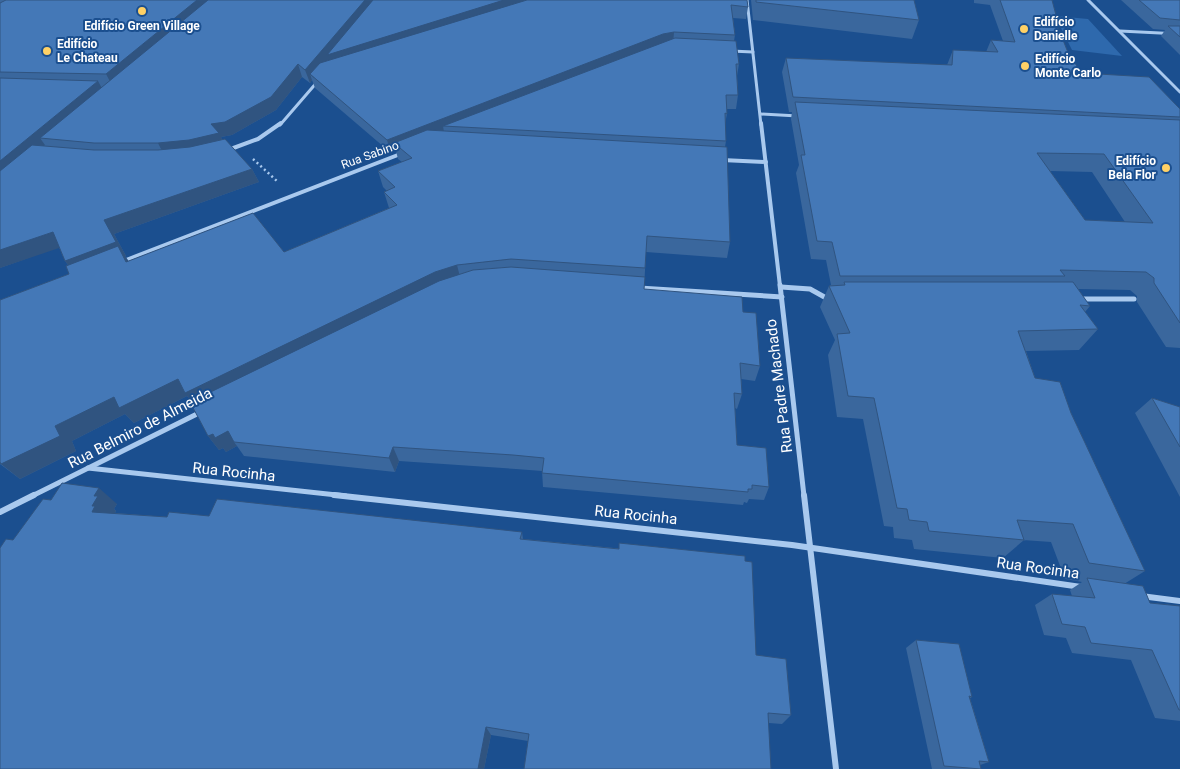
<svg xmlns="http://www.w3.org/2000/svg" width="1180" height="769" viewBox="0 0 1180 769" font-family="Roboto,sans-serif">
	<rect width="100%" height="100%" fill="#1b4f8f"/>
	<path fill="#2e69ad" d="M1055,16l33,3 34,37 -50,-6z"/>
	<g fill="none" stroke-linecap="round" stroke-linejoin="round">
		<path stroke="#a9c9ee" stroke-width="2.5" stroke-dasharray="2 3" stroke-linecap="butt" d="M253,159l25,23"/>
		<g stroke="#a9c9ee" stroke-width="3">
			<path d="M747,0l14,125"/>
			<path d="M1088,0l92,92"/>
			<path d="M1120,31l60,3"/>
			<path d="M731,51l22,1"/>
			<path d="M761,114l37,2"/>
			<path d="M280,125l38,-44"/>
		</g>
		<g stroke="#a9c9ee" stroke-width="4">
			<path d="M761,123l19,163"/>
			<path d="M228,150l30,-11 23,-16"/>
			<path d="M722,160l44,2"/>
			<path d="M121,262l282,-109"/>
		</g>
		<g stroke="#a9c9ee" stroke-width="5">
			<path d="M780,285l24,211"/>
			<path d="M781,287l29,2 18,10"/>
			<path d="M639,288l143,9"/>
			<path d="M1079,299h55"/>
			<path d="M88,468l258,28"/>
			<path d="M32,496l169,-84"/>
		</g>
		<g stroke="#a9c9ee" stroke-width="6">
			<path d="M334,495l458,50 289,42"/>
			<path d="M804,495l32,274"/>
			<path d="M0,512l34,-17"/>
			<path d="M1141,596l39,5"/>
		</g>
	</g>
	<g fill="#3a679d" fill-rule="evenodd">
		<path d="M0,0h747l1,7 -2,12 -13,-1 2,17 -1,6 5,23 -2,12 1,19 -2,14h-9v5l-2,10 1,17 -1,6 5,95 -3,16 -81,-6 -2,37 99,23 17,54 -5,15 -14,-2 1,15 -5,15 -2,-1 2,37 32,42 -5,13 -15,-1 -2,4 -3,-1 -1,3 -200,-18 -1,-16 -26,-2 -117,-8 -4,11 -151,-16 -7,-10 -11,6 -3,-4 -4,2 -11,-14 -17,-35 -4,-5 -53,27 -9,-9 -53,27 4,10 -56,28 -20,-15v-164l69,-26 -1,-9 -3,-4 -6,-14 -59,21zM302,77l8,6 2,-3 3,8 76,65 5,-2 2,8 4,3 -24,9 5,16 4,4 -3,1 5,16 -105,44 -155,10 -4,-6h1l-12,-22 145,-52 -7,-13 -30,-30 -1,-2 11,-2 44,-25z"/>
		<path d="M751,0h163l5,20 -7,19 -159,-19z"/>
		<path d="M974,0h78l4,22 13,33 13,18 98,36v239l-14,-1 -29,-45v-6l-7,-6 -52,-1 12,17 -5,6 13,17 -19,21 -53,1 9,27 36,35 74,158 -21,13 26,19 30,3v115l-25,-3 -24,-58 -59,-7 -6,-15 -22,-3 -9,-30 17,-11 20,2 -2,-6 12,-8 -17,-3 -14,-37 -28,-2h1l-21,18 -89,-9 -2,-9 -18,-2 -1,-11 -9,-1 -21,-107 -26,-2 -9,-62 7,-15 -15,-33 9,-21 2,-1 -5,-25 -15,-1 -15,-86 3,-8 -8,-46 1,-7h-3l-7,-40 4,-14 161,7 6,-15 33,2 5,-12 12,1 -13,-36 -16,-2zM1050,171l42,1 33,50 -40,-2z"/>
		<path d="M1121,0h59v55l-19,-19 4,-6 -12,-1z"/>
		<path d="M1152,398l28,9v90l-45,-84z"/>
		<path d="M51,500l66,4 -3,5 2,2 -1,2 52,4 42,-1 313,16 1,7 222,22 11,94 35,60 -9,9 -13,-1 -241,18 -37,-6 -7,34h-484l13,-229z"/>
		<path d="M916,640l56,57 -2,1 19,64 -9,3 1,4h-49l-26,-121z"/>
	</g>
	<g fill="#305480">
		<path d="M197,0h20l-104,87 -7,-13z"/>
		<path d="M365,0h179l-213,68 -3,-8 -14,18 -4,-4 2,6 -2,3 -5,-13z"/>
		<path d="M674,32l-1,13 -230,81 1,6 -50,11 2,8 -5,2 -4,-13 276,-106z"/>
		<path d="M298,64l4,13 -26,33 -44,25 -11,2 5,9 -61,11 -7,-14 53,-19z"/>
		<path d="M98,81l7,13 -65,44 5,7 -45,39v-23z"/>
		<path d="M252,169l7,13 -145,52 12,22h-1l5,7 -54,12 -11,-14 39,-41z"/>
		<path d="M53,232l12,14 -65,22v-18z"/>
		<path d="M457,265l4,16 -264,128 -10,-13 -53,27 -9,-9 -53,27 4,10 -56,28 -19,-15 3,-2 -4,2v-11l114,-56 64,-18 257,-107z"/>
		<path d="M228,431l6,11 3,4 -11,6 -3,-4 -4,2 -11,-14 5,-2z"/>
		<path d="M393,447l6,14 -4,11 -6,-14z"/>
		<path d="M99,488l18,16 -3,5 2,2 -4,8 -20,-7v-6l2,-10z"/>
		<path d="M486,727l5,8 -7,34h-6z"/>
	</g>
	<g fill="#4478b7" stroke="#305480" fill-rule="evenodd">
		<path d="M6,0h191l-91,74 -106,-2v-69z"/>
		<path d="M208,0h157l-60,70 -7,-6 -27,33 -46,25 -14,2 8,9 -30,7 -31,3h-64l-54,-5z"/>
		<path d="M373,0h131l-177,55z"/>
		<path d="M527,0h220l1,7 -17,-2 4,30 -61,-3 -11,2 -276,106 -77,-66 10,-11z"/>
		<path d="M756,0h158l5,20 -163,-18z"/>
		<path d="M1000,0h52l5,19 -2,1 14,35 13,18 67,4 31,32v8l-387,-20 -7,-39 166,7 1,-15 45,2 -7,-12 24,2z"/>
		<path d="M1139,0h41v20l-20,-2z"/>
		<path d="M1168,26h12v11z"/>
		<path d="M675,38l61,3 3,23h-3l2,31h-12l1,19 -2,-1 1,28 -283,-15z"/>
		<path d="M0,78l98,3 -98,80z"/>
		<path d="M795,102l385,18v203l-26,-40v-5l-8,-6 -86,-2 5,6h-225l-8,-34 -15,-1 -16,-86h4zM1037,153l67,1 49,69 -68,-3z"/>
		<path d="M427,130l300,17 3,95 -83,-6 -2,32 -134,-9 -54,6 -22,7 -250,121 -7,-14 -59,29 -5,-11 -59,29 5,10 -59,28 -1,-2v-162l69,-26 -3,-8 52,-20 8,16 127,-49 31,39 113,-47 -13,-13 11,-5 -17,-16 34,-13 -18,-15z"/>
		<path d="M225,139l27,30 -148,51 12,22 -51,19 -12,-29 -53,18v-79l32,-26 62,5h64l32,-3z"/>
		<path d="M511,267l134,10 -1,12 98,8 1,15 13,1 4,53 -20,-3 2,31 -8,-1 3,52 29,3 3,39 -17,-2v4h-4v3l-206,-19 2,-15 -31,-3 -120,-8 -4,11 -155,-16 -6,-11 -13,7 -2,-4 -5,2 -18,-34 249,-121 34,-11z"/>
		<path d="M844,282h229l17,24 -10,-1 18,24 -80,2 17,47 25,4 11,31 74,158 -56,-8 -16,-39 -56,-4 7,20 -95,-9 -2,-9 -18,-2 -2,-11 -10,-1 -23,-110 -26,-2 -11,-62 13,-1 -21,-47 16,-1z"/>
		<path d="M1152,398l28,9v40z"/>
		<path d="M62,483l37,5 -5,8h4l-6,10h3l-3,6 75,5 2,-5 40,4 8,-17 305,33 -2,7 99,10v-6l126,13v5l7,1 4,93 30,4 5,56 -23,-2 3,56h-247l5,-35 -43,-7 -8,42h-478v-221l6,-9 7,1 30,-41 8,1z"/>
		<path d="M1087,578l56,8 7,17 30,3v104h-1l-27,-60 -61,-7 -6,-16 -23,-3 -10,-30 43,4z"/>
		<path d="M916,640l43,4 13,53 -3,-1 20,66 -10,-1 2,8 -37,-3z"/>
	</g>
	<g fill="#ffd166" stroke="#1b4f8f" stroke-width="2">
		<circle cx="142" cy="11" r="5"/>
		<circle cx="1024" cy="29" r="5"/>
		<circle cx="47" cy="51" r="5"/>
		<circle cx="1025" cy="66" r="5"/>
		<circle cx="1166" cy="168" r="5"/>
	</g>
	<g text-anchor="middle" stroke-width="4" stroke-linejoin="round" paint-order="stroke">
		<g font-size="12" font-weight="bold" fill="#fff" stroke="#1b4f8f" text-anchor="start">
			<text x="1034" y="26">Edifício<tspan x="1034" dy="14">Danielle</tspan></text>
			<text x="142" y="30" text-anchor="middle">Edifício Green Village</text>
			<text x="57" y="48">Edifício<tspan x="57" dy="14">Le Chateau</tspan></text>
			<text x="1035" y="63">Edifício<tspan x="1035" dy="14">Monte Carlo</tspan></text>
			<text x="1156" y="165" text-anchor="end">Edifício<tspan x="1156" dy="14">Bela Flor</tspan></text>
		</g>
		<g font-size="12" fill="#fff" stroke="#1b4f8f">
			<text transform="translate(370 155) rotate(-20)" y="4">Rua Sabino</text>
		</g>
		<g font-size="15" fill="#fff" stroke="#1b4f8f">
			<text transform="translate(779 386) rotate(-97)" y="5">Rua Padre Machado</text>
			<text transform="translate(140 428) rotate(-27)" y="5">Rua Belmiro de Almeida</text>
			<text transform="translate(234 472) rotate(6)" y="5">Rua Rocinha</text>
			<text transform="translate(636 515) rotate(6)" y="5">Rua Rocinha</text>
			<text transform="translate(1038 568) rotate(8)" y="5">Rua Rocinha</text>
		</g>
	</g>
</svg>
